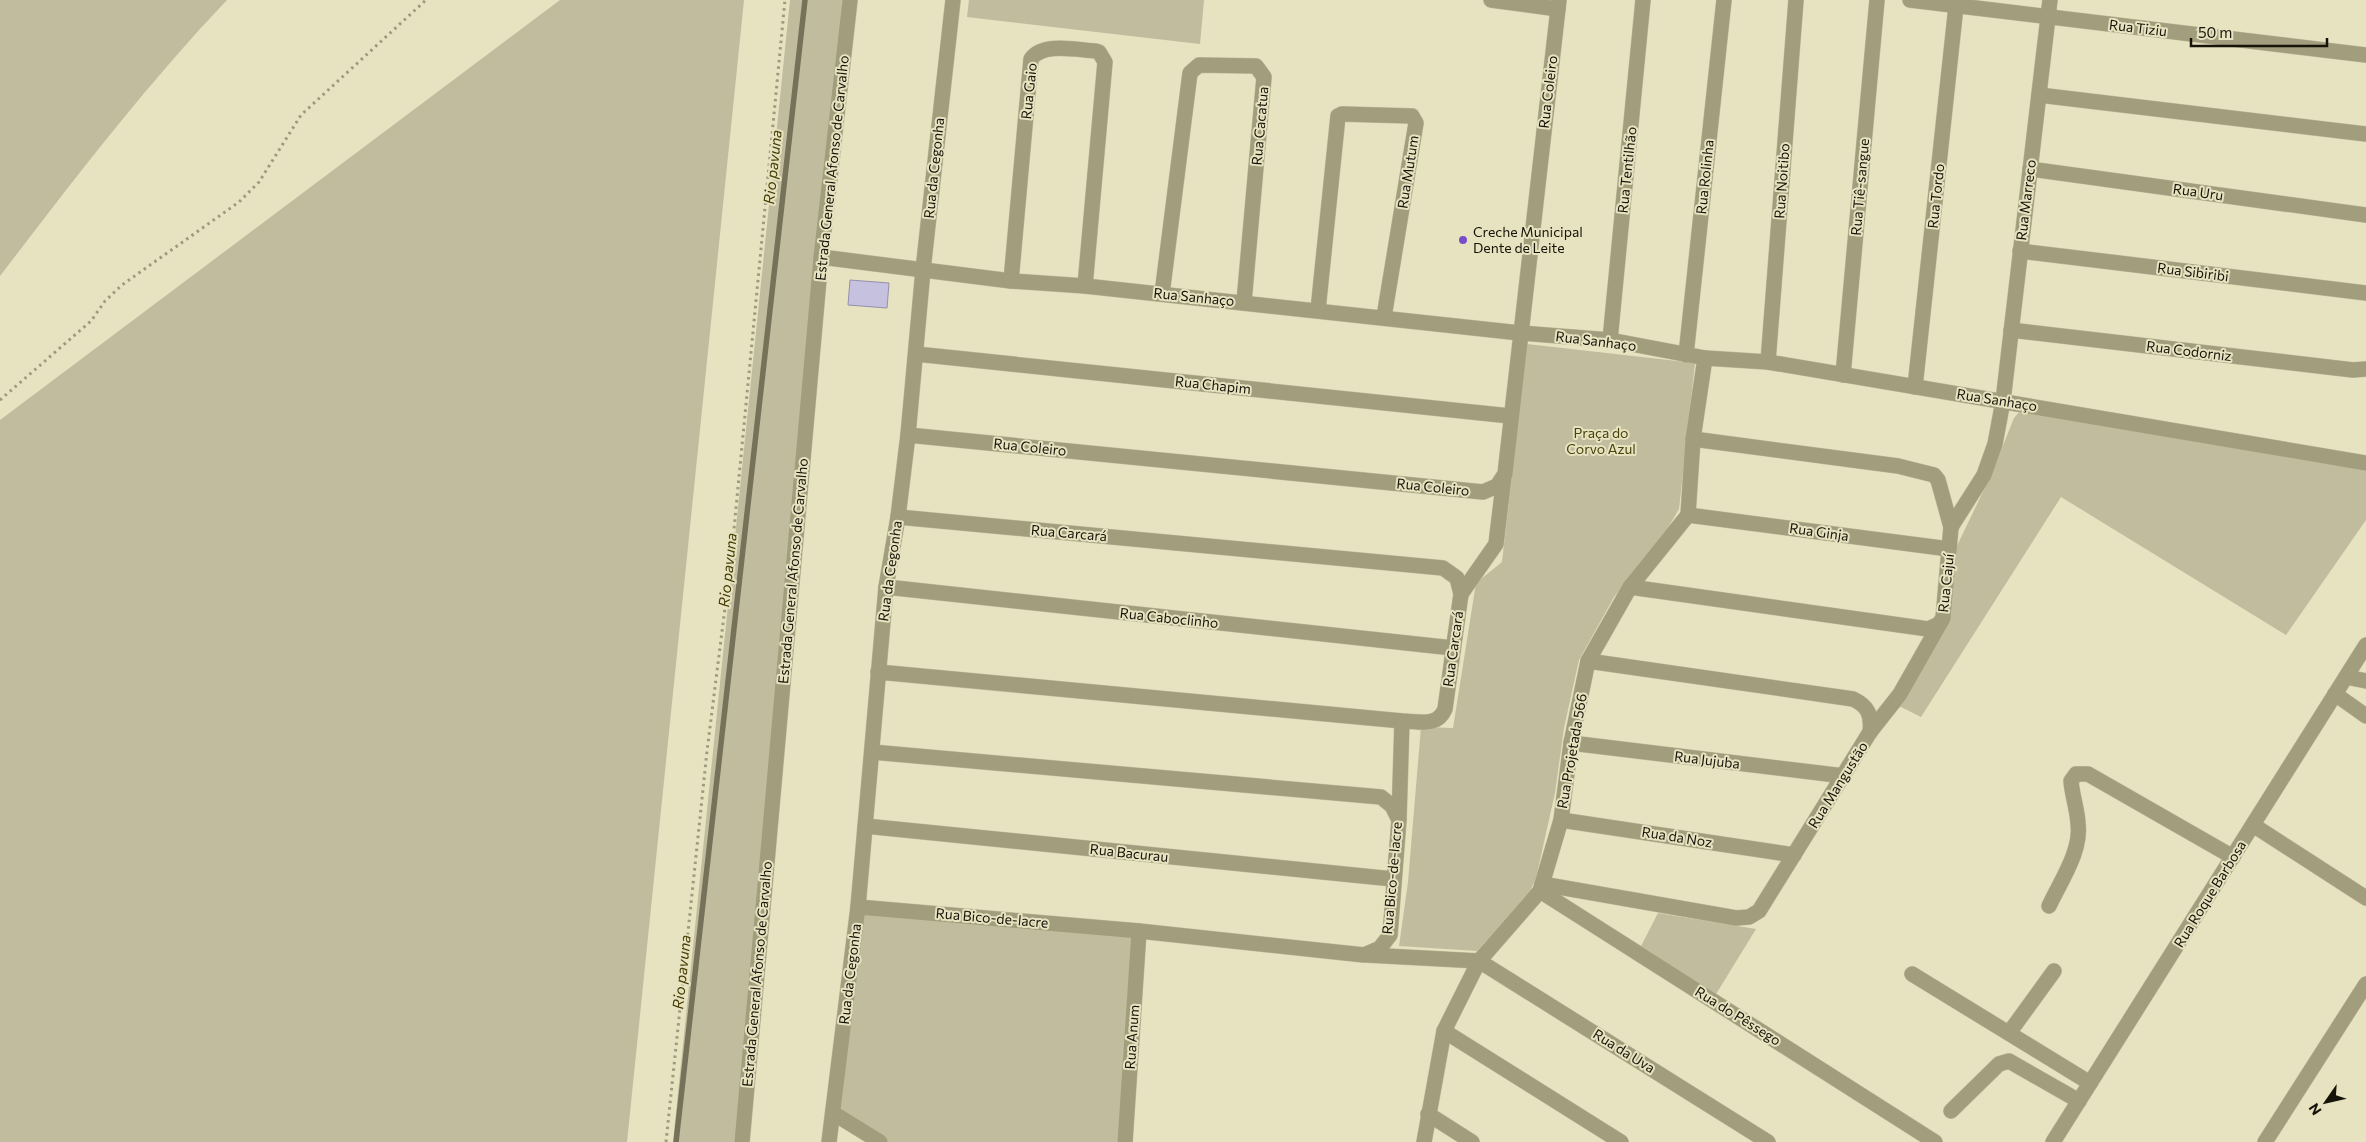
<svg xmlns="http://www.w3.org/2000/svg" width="2366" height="1142" viewBox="0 0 2366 1142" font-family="Commissioner,sans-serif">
	<rect width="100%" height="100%" fill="#e7e2c0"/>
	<g fill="#c1bc9e">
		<path d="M0,0h227c-82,86 -155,182 -227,276z"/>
		<path d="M560,0h184l-117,1142h-627v-722z"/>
		<path d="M790,0h52l-26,256 -81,886h-62z"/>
		<path d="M969,0h235l-4,44 -233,-27z"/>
		<path d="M1527,344l168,19 -16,146 -16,27 -49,61 -35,63 -15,68 -9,65 -19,85 -6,13 -53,60 -78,-5 9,-64 13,-155 32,1 23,-145 26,-21z"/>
		<path d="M2021,410l345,60v50l-80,115 -225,-138 -140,220 -22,-11 45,-80 10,-74 38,-79 22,-55z"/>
		<path d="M863,910l272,25 -15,207h-232l-50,-31z"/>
		<path d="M1658,913l98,16 -43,70 -75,-47z"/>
	</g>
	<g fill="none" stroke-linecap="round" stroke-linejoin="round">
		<path stroke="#76725a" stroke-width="5.5" d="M676,1142l129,-1142"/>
	</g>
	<path fill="#c6c1df" stroke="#9590ae" d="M850,280l39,3 -2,25 -39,-3z"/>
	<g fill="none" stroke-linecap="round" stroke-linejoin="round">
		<g stroke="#c1bd9f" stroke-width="16">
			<g id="minor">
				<path d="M1491,0l67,9"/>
				<path d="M1910,0l456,55"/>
				<path d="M2039,95l327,39"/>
				<path d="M2030,169l336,46"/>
				<path d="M2020,251l346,42"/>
				<path d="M821,257l190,24 74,5 435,47 90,7 95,18 63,4 598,101"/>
				<path d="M1011,281l20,-222c12,-17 46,-9 65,-8l3,1 6,10 -20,224"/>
				<path d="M1162,294l28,-221 9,-8 57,1 8,11 -20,225"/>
				<path d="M1318,310l20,-194 4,-2 70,2 4,7 -32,194"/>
				<path d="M2011,330l342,40 13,-1"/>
				<path d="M1610,340l33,-340"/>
				<path d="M916,354l594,62"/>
				<path d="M1686,355l38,-355"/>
				<path d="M1768,362l28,-362"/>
				<path d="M1843,375l34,-375"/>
				<path d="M1915,387l41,-381"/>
				<path d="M908,435l575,57 14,-6 8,-12 54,-474"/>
				<path d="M1688,515l261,34"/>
				<path d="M1951,527l33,-52 11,-31 8,-43 47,-401"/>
				<path d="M886,587l567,61"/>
				<path d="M1630,587l298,42 11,-5 4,-6 8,-91 -13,-47 -4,-5 -36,-9 -205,-27"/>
				<path d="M1461,594l35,-50 8,-67"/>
				<path d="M878,672l524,49c17,0 35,7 43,-12l16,-115 -4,-16 -14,-10 -545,-51"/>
				<path d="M2346,677l20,4"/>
				<path d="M2335,694l31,22"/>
				<path d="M1870,732l30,-38 42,-74"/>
				<path d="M1571,743l273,33"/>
				<path d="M1399,819l3,-98"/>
				<path d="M1561,820l233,35"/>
				<path d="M2253,825l113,73"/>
				<path d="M865,826l528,53"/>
				<path d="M1542,884l194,34 13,-1 10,-6 111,-179c2,-17 -2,-26 -17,-33l-265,-38"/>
				<path d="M1540,891l395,251"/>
				<path d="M2049,906c11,-24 33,-55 29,-83 -1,-15 -6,-28 -7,-42l5,-7h12l145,83"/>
				<path d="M858,907l281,24 225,24 16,-7 10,-13 9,-115 -7,-14 -11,-9 -509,-45"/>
				<path d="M1367,955l112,6 289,181"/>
				<path d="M1912,974l178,109"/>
				<path d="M1444,1031l177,111"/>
				<path d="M2009,1033l45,-62"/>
				<path d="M1951,1111l48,-47 10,-3 70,40"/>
				<path d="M833,1113l47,29"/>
				<path d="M1428,1114l44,28"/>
				<path d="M742,1142l79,-885 29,-257"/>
				<path d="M829,1142l29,-235 28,-320 12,-70 10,-82 15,-165 30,-270"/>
				<path d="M1125,1142l14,-211"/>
				<path d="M1424,1142l20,-111 35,-70 61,-70 21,-71 10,-77 17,-82 42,-74 58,-72 5,-76 12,-81"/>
				<path d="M2053,1142l313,-497"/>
				<path d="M2265,1142l101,-158"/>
			</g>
		</g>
		<g stroke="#9e997f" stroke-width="3" stroke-dasharray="2.5 4" stroke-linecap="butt">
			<path d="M0,400l91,-79 14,-20 17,-16 117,-83 20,-20 42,-67 125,-115"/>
			<path d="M666,1142l41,-391 24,-191 54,-560"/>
		</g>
		<use href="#minor" stroke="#a29d7c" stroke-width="15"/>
	</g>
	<circle fill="#7650ca" stroke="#e7e2c0" stroke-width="2" cx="1463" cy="240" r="5"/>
	<g text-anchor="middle" stroke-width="4" stroke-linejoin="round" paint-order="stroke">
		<g font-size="14" fill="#161308" stroke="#e7e2c0">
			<text transform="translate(2138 28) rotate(7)" y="5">Rua Tiziu</text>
			<text transform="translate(1029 91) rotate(-84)" y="5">Rua Gaio</text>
			<text transform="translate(1548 92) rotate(-83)" y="5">Rua Coleiro</text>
			<text transform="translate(1260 126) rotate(-85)" y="5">Rua Cacatua</text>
			<text transform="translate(832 168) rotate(-84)" y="5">Estrada General Afonso de Carvalho</text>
			<text transform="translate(934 168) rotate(-84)" y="5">Rua da Cegonha</text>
			<text transform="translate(1627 170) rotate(-84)" y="5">Rua Tentilhão</text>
			<text transform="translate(1408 172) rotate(-81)" y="5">Rua Mutum</text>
			<text transform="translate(1705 177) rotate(-84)" y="5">Rua Rolinha</text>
			<text transform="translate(1782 181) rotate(-86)" y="5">Rua Noitibo</text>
			<text transform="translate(1860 187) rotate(-85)" y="5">Rua Tiê-sangue</text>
			<text transform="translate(2198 192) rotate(8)" y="5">Rua Uru</text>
			<text transform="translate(1936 196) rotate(-84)" y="5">Rua Tordo</text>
			<text transform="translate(2026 200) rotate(-83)" y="5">Rua Marreco</text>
			<text transform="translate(2193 272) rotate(7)" y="5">Rua Sibiribi</text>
			<text transform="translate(1194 297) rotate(6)" y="5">Rua Sanhaço</text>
			<text transform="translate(1596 341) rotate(7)" y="5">Rua Sanhaço</text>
			<text transform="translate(2189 351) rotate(7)" y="5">Rua Codorniz</text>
			<text transform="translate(1213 385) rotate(6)" y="5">Rua Chapim</text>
			<text transform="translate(1997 400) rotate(9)" y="5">Rua Sanhaço</text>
			<text transform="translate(1030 447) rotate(6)" y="5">Rua Coleiro</text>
			<text transform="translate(1433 487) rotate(6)" y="5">Rua Coleiro</text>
			<text transform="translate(1819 532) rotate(8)" y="5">Rua Ginja</text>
			<text transform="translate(1069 533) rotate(5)" y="5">Rua Carcará</text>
			<text transform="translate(793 571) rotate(-85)" y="5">Estrada General Afonso de Carvalho</text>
			<text transform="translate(890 571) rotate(-82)" y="5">Rua da Cegonha</text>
			<text transform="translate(1946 583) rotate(-84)" y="5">Rua Cajuí</text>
			<text transform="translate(1169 618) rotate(6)" y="5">Rua Caboclinho</text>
			<text transform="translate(1453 649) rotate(-82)" y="5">Rua Carcará</text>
			<text transform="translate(1572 751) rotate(-80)" y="5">Rua Projetada 566</text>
			<text transform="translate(1707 760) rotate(7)" y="5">Rua Jujuba</text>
			<text transform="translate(1838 785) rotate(-58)" y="5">Rua Mangustão</text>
			<text transform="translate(1677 837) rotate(9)" y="5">Rua da Noz</text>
			<text transform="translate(1129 853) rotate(6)" y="5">Rua Bacurau</text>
			<text transform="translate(1392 878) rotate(-85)" y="5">Rua Bico-de-lacre</text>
			<text transform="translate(2210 894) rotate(-58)" y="5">Rua Roque Barbosa</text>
			<text transform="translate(992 918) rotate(5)" y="5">Rua Bico-de-lacre</text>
			<text transform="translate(757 974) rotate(-85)" y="5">Estrada General Afonso de Carvalho</text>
			<text transform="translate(850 974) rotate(-83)" y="5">Rua da Cegonha</text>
			<text transform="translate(1738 1016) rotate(32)" y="5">Rua do Pêssego</text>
			<text transform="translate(1132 1037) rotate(-86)" y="5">Rua Anum</text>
			<text transform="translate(1624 1051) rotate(32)" y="5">Rua da Uva</text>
		</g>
		<g font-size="14" fill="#161308" stroke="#e7e2c0" text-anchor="start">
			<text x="1473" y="237">Creche Municipal<tspan x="1473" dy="16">Dente de Leite</tspan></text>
		</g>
		<g font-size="14" fill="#4b420b" stroke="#e7e2c0">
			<text x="1601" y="438">Praça do<tspan x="1601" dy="16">Corvo Azul</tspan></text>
		</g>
		<g font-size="15" font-style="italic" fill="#443c02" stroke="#e7e2c0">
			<text transform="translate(773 167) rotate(-84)" y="5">Rio pavuna</text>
			<text transform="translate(728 570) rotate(-84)" y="5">Rio pavuna</text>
			<text transform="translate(682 972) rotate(-84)" y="5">Rio pavuna</text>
		</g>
	</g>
	<g transform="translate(2326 1102) rotate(236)" stroke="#e7e2c0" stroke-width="4" paint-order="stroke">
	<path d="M0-4L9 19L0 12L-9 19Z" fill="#161308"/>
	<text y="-8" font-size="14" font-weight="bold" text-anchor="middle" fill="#161308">N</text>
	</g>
	<path d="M2191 38v8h136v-8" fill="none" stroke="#161308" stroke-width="2.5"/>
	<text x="2198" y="38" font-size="15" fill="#161308" stroke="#e7e2c0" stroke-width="4" paint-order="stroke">50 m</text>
</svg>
